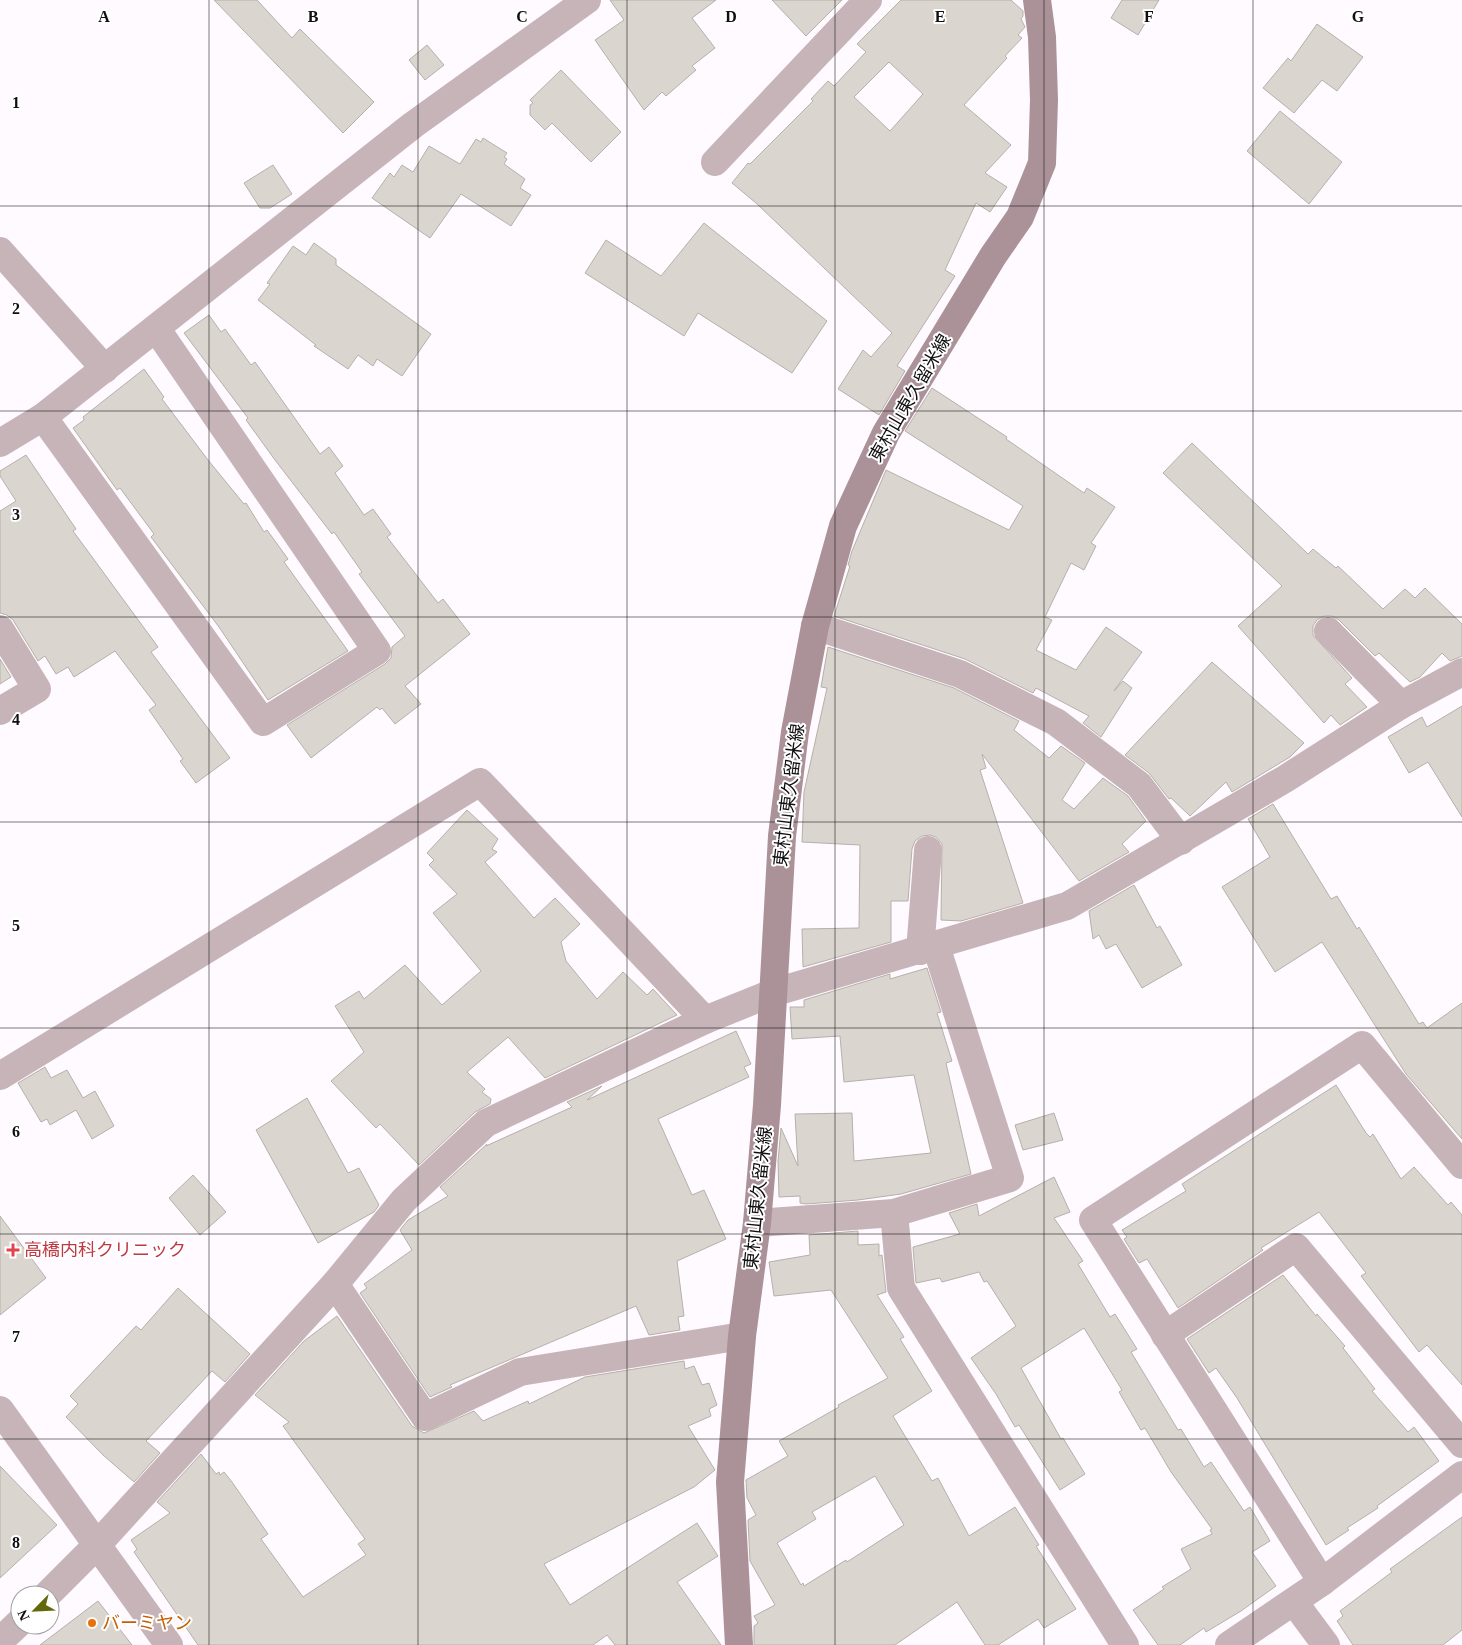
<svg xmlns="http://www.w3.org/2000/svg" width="1462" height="1645" viewBox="0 0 1462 1645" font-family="'Times New Roman','Noto Sans JP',serif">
	<rect width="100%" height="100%" fill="#fffaff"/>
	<g fill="#dad5ce" stroke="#b6b0aa" fill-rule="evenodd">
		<path d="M214,0h43l35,38 8,-9 74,73 -31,31z"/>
		<path d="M610,0h106l-24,18 23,30 -23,18 4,4 -30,26 -4,-4 -18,18 -49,-70 29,-20z"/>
		<path d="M772,0h70l-36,36z"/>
		<path d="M901,0h110l12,11v5l-2,3 4,8 -7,8 4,3 -17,18 2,2 -43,47 47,40 -26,28 22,14 -17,25 -14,-9 -31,67 10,6 -58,90 8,5 -26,44 -41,-26 25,-39 8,7 21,-24 -136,-130 -24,-20 16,-20 2,1 63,-63 -2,-2 17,-18 6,5 32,-34 -9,-8zM889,62l34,32 -33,37 -36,-34z"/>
		<path d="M1122,0h37l-21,35 -27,-17z"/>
		<path d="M1317,24l46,33 -26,34 -15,-11 -28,33 -31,-25 25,-30 3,3z"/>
		<path d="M427,45l17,20 -19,15 -16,-20z"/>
		<path d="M561,70l60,62 -30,30 -39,-39 -7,7 -15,-15v-10l3,-2 -3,-3z"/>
		<path d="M1280,111l62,51 -33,42 -62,-53z"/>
		<path d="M483,138l24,15 -3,4 3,2 -3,5 21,15 -5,9 11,7 -20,31 -50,-32 -31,44 -58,-40 18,-25 4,4 8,-12 11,7 16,-26 31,18 16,-25 5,3z"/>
		<path d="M273,165l19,29 -22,14h-10l-16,-25z"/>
		<path d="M704,223l123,98 -35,52 -94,-60 -14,23 -99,-63 21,-33 55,36z"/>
		<path d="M314,243l22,16v6l95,69 -29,42 -25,-17 -4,7 -15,-11 -10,14 -34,-23 2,-1 -58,-45 12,-16 -3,-1 26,-37 13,9z"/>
		<path d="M209,315l12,17 4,-3 26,36 4,-3 65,92 9,-7 14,19 -8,7 29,42 9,-6 18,25 -4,3 51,66 5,-4 27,35 -65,52 16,18 -26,20 -13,-16 -2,2 -3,-3 -66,51 -24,-33 98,-61 6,-6 1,-11 13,-11 -46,-62 3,-2 -28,-40 -2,2 -57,-74 -29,-40 2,-2 -64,-85z"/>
		<path d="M144,369l20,28 -2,2 46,61 36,44 2,-1 18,29 3,-2 21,29 -4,3 64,89 -80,49 -49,-73 -68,-90 3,-3 -34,-46 -3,2 -44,-62 11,-8 -1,-3z"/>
		<path d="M932,388l75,49 -1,2 78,54 3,-5 28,19 -24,36 5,3 -12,24 -13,-7 -26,54 7,3 -16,30 40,20 30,-43 36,25 -28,39 9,-10 9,7 -31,49 -18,-14 6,-7 -53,-28 -3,5 -68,-34 -131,-43 16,-50 -2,-1 4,-14 34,-81 123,60 14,-24 -118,-75z"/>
		<path d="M1192,443l116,111 5,-5 23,19 2,-2 45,43 22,-20 10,9 10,-10 37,36v32l-12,5 -8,-8 -22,24 -10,5 -31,-29 -4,3 -36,-36 -7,-4h-8l-7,4 -4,6v9l39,43 -7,6 22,23 -27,18 -9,-10 -7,8 -86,-97 44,-40 -119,-113z"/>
		<path d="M26,455l50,74 -3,2 85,116 -7,5 79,106 -34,25 -16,-22 3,-2 -34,-49 7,-5 -41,-54 -41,26 -6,-10 -12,7 -11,-18 -7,5 -25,-41 -6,-5 -7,-2v-102l16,-10 -16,-25v-5z"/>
		<path d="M828,647l126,41 65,33 -5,9 35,28 12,-12 24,17 -23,37 12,9 29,-31 25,18 18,25 -24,23 7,8 -50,29 -97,-127 4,14 -6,2 43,133 -62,18 -20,-1 1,-76 -6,-7 -6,-2 -8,1 -7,5 -3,8 -4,52h-17v41l-88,25 -1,-38 57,-1 1,-83 -58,-3 2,-50 23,-104 -6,-1z"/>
		<path d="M0,659l11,18 -11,7z"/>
		<path d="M1212,662l92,81 -14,14 -58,35 -6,-10 -36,34 -19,-18 -2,1 -20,-26 -24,-18z"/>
		<path d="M1462,706v111l-34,-55 -19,11 -21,-36 34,-20 5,10z"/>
		<path d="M1273,804l58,95 6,-3 20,33 2,-2 60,97 4,-2 4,6 35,-25v136l-56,-65 -84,-132 -47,30 -53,-85 48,-30 -22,-38z"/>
		<path d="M467,810l31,29 -6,10 5,3 -12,10 49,56 21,-20 25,26 -19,18 5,19 31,38 26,-27 24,23 6,-6 24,26 -132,63 -37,-41 -41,35 18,17 -3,3 9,7 -1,5 -15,8 -56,53 -39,-41 -4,4 -45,-47 33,-29 -29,-46 24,-15 5,8 41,-34 37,40 39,-34 -48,-58 24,-19 -28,-29 5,-5 -7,-7z"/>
		<path d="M1134,885l23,43 3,-2 22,39 -40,23 -26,-44 -10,5 -7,-14 -6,4 -4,-28z"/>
		<path d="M927,968l14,44 -4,1 15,48 -6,2 25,111 -70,20 -43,6 -52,4 -6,-1v-7l-21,1 -1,-36 3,-33 17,38 -3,-52 57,-1 2,48 77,-8 -17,-78 -70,7 -4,-46 -48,3 -2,-32h14v-7l86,-26v5z"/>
		<path d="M736,1031l15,33 -7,3 5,10 -91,42 34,76 12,-5 22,49 -49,22 7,55 -6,1 2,13 -31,5 -13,-29 -186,79 2,2 -22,10 -70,-104 7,-5 -3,-4 48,-34 -12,-20 8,-10 40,-24 -8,-9 47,-43 -1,2 86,-39 -5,-5 35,-16 -15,14z"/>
		<path d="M45,1067l6,11 16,-8 16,28 12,-7 19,35 -22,13 -16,-29 -26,15 -3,-6 -6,3 -23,-39z"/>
		<path d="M1336,1085l30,48 4,4 3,-3 28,45 13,-12 34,38 3,-3 11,13v170l-35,-40 -8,7 -58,-76 5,-3 -47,-61 -58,36 2,2 -85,58 -31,-49 -8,4 -15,-24 3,-2 -5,-7 64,-39 -4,-7z"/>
		<path d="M307,1098l41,75 11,-5 20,37 -5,7 -56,31 -62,-113z"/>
		<path d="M1054,1113l9,27 -40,10 -8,-25z"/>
		<path d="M193,1175l33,37 -26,23 -31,-37z"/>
		<path d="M1054,1177l16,35 -16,6 29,43 -5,3 32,53 5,-3 22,35 -6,3 47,78 3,-1 23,38 7,-5 33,49 6,-4 20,34 -18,11 24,34 -35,25 -35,21 -2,-4 -24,17h-22l-25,-35 31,-21 -2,-2 29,-18 -10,-20 31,-15 -2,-4 2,-1 -41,-57 -26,-44 -4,2 -22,-38 3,-2 -38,-62 -63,40 40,71 2,-1 22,36 -25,16 -41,-65 -4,2 -19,-33 -25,-36 45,-32 -29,-45 -3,1 -5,-10 -37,10 -2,-4 -24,5 -3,-36 47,-13 -11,-21 28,-9 2,12z"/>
		<path d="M0,1216l46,62 -46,37z"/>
		<path d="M858,1231v14l21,-1v12l3,-1 4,37 -9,3 27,42 -4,2 32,52 -39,25 39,65 6,-3 31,58 46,-29 24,38 -3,1 40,63 -32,19 -6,-9 -40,26h-13l-28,-43 -62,43h-141v-19l4,-3 -4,-7 21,-11 -25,-44 -2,-41 8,-5 -9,-17 -1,-18 42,-24 -9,-15 60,-34 -1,-2 50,-27 -57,-88 -57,6 -5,-34 41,-7 -1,-20zM875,1476l29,49 -57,37 -1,-2 -42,26 -1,-3 -2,2 -24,-42 39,-24 -4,-7z"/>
		<path d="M1283,1275l33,41 1,-2 28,32 -2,2 32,41 -3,2 36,41 6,-5 25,34 -62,45 1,2 -31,20 2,2 -23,15 -89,-147 -21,-30 -7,5 -22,-34z"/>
		<path d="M178,1288l72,66 -25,28 -13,-11 -66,70 14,12 -26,29 -31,-27 -37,-38 12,-13 -8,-8 66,-70 5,4z"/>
		<path d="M337,1316l75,110 12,7 50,-22 9,10 45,-20 1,3 56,-27 99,-16 1,8 9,-3 8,19 7,-2 8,22 -8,4 2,7 -23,10 27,44 -21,17 -150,77 26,41 127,-82 21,33 -41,26 44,63h-106l-8,-10 -14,10h-395l-64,-93 3,-3 -6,-9 39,-27 -13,-11 44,-48 15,20 3,-2 1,3 4,-3 8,10 36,52 -7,5 42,58 63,-42 -8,-11 7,-5 -82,-113 6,-4 -34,-27 49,-54z"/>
		<path d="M0,1466l57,59 -57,53z"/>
		<path d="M1462,1517v113l-19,15h-90l-16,-24 6,-5 -3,-5 52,-39 -2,-3z"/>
		<path d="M98,1601l34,44h-92z"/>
	</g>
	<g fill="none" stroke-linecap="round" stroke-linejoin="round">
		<g stroke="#c6b4b9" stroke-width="28">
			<path d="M715,162l153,-162"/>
			<path d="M0,251l105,118"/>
			<path d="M43,417l220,305 114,-71 -221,-323"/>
			<path d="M0,443l43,-26 370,-292 174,-125"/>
			<path d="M815,626l145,48 96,48 83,63 42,56"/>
			<path d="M0,629l37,60 -37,22"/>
			<path d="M1328,631l73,74"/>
			<path d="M920,951l8,-101"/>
			<path d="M0,1076l480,-294 225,238"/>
			<path d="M894,1213l7,75 224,357"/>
			<path d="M757,1223l137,-10 116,-35 -74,-232"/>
			<path d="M335,1284l90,133 95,-45 222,-36"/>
			<path d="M1165,1335l131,-88 166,197"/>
			<path d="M1322,1582l-229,-362 269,-175 100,120"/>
			<path d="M47,1595l50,-50 238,-261 69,-84 82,-77 219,-103 67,-27 295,-87 218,-127 116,-74 61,-33"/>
			<path d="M1294,1602l32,43"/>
			<path d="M0,1641l20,-19"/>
		</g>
		<g stroke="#c6b4b9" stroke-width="28">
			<path d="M0,1410l169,235"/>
			<path d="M1229,1645l93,-63 140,-107"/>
		</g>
		<path stroke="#ab9299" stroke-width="28" d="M739,1645l-9,-163 12,-146 15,-113 10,-118 15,-269 13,-104 20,-106 28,-100 43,-93 107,-177 27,-39 22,-54 2,-63 -2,-63 -5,-37"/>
	</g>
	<path fill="none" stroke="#100e10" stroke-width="1" stroke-opacity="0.55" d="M209,0v1645M418,0v1645M627,0v1645M835,0v1645M1044,0v1645M1253,0v1645M0,206h1462M0,411h1462M0,617h1462M0,822h1462M0,1028h1462M0,1234h1462M0,1439h1462"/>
	<path fill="#e0444e" stroke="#fff" stroke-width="2" d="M10.5 1242.5h5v5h5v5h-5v5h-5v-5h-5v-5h5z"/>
	<circle fill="#e8710a" stroke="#fff" stroke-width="2" cx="92" cy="1623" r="5"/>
	<g text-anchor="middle" stroke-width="4" stroke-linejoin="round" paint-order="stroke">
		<g font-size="18" fill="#100e10" stroke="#fff">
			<text transform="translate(910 398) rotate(-60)" y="6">東村山東久留米線</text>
			<text transform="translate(789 795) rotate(-83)" y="6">東村山東久留米線</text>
			<text transform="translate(758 1198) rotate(-84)" y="6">東村山東久留米線</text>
		</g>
		<g font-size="18" fill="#be3a42" stroke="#fff" text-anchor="start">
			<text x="24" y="1256">高橋内科クリニック</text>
		</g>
		<g font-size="18" fill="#c56008" stroke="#fff" text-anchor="start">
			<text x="102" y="1629">バーミヤン</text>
		</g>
	</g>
	<g font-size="16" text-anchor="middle" font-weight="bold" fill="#100e10" stroke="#fff" stroke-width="4" stroke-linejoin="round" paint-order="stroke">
		<text x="104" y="22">A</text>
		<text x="313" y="22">B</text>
		<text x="522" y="22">C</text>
		<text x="731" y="22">D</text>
		<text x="940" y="22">E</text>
		<text x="1149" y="22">F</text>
		<text x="1358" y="22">G</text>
		<text x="16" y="108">1</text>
		<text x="16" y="314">2</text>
		<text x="16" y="520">3</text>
		<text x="16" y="725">4</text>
		<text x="16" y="931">5</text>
		<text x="16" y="1137">6</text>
		<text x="16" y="1342">7</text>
		<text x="16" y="1548">8</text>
	</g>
	<g transform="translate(35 1610) rotate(246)"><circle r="24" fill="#ffffff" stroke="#9f9f9f"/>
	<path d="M0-4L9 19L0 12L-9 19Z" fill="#63690a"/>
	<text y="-8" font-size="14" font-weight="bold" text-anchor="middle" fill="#100e10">N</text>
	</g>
</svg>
